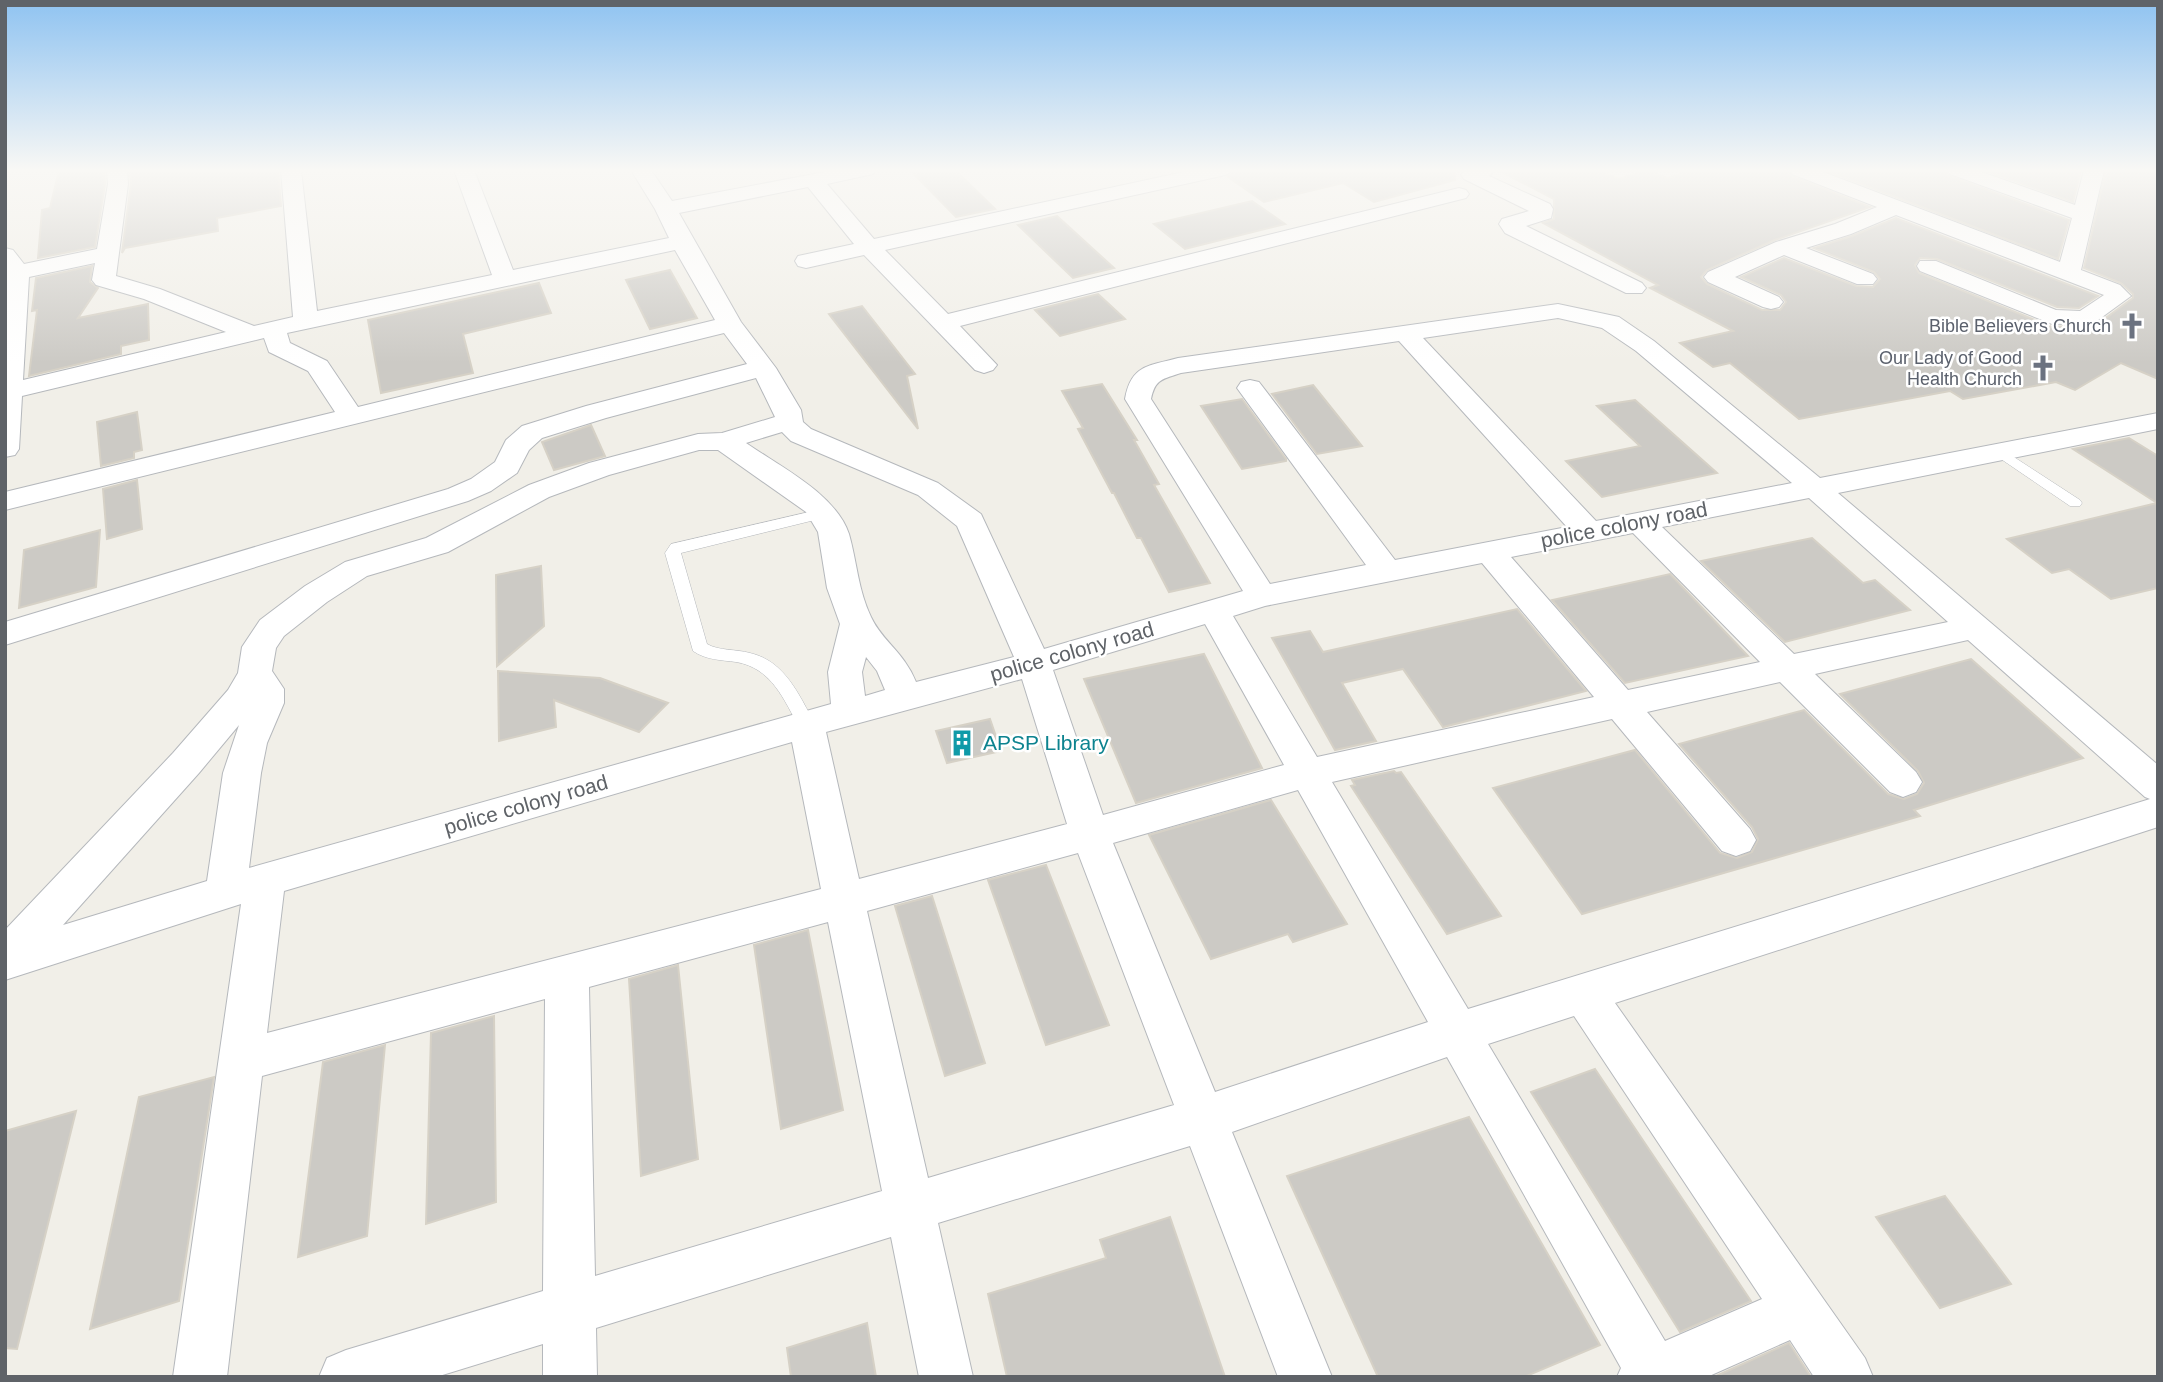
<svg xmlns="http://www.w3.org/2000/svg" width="2163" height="1382" viewBox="0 0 2163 1382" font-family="Helvetica,sans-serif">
	<rect width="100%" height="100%" fill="#f1efe8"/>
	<g fill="#cccac5" stroke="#d6d1c6" stroke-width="2">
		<path d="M59,170h45l1,14 -10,63 -57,11 4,-48 8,-2z"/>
		<path d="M130,170h148l3,36 -64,12 1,13 -93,17 -3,5 9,-69z"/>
		<path d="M910,170h45l40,39 -39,8z"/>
		<path d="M1234,170h220l1,10 -81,22 -31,-19 -79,19 -36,-25z"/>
		<path d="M1498,170h100l21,9 27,-9 22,8 25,-8h93l5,6 79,31 -95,33 -68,30 -6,7 6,7 55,26h18l6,-8 -5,-7 -40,-18 43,-19 72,28 17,1 7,-8 -6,-7 -60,-24 38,-12 44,-18 202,78 -19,12 -22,-1 -120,-48 -17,-1 -5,7 4,8 133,54 44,-2 37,-27v-4l-12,-11 -37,-15 22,-98h52v209l-37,-16 -46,27 -19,-8 -93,17 -13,-8 -151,28 -69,-56 -17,4 -33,-24 53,-12 -83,-43 8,-3 -115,-62 11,-4v-20z"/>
		<path d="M1825,170h119l5,6 120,44 -11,39z"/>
		<path d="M1984,170h97l-8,32z"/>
		<path d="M1252,201l33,23 -100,25 -31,-25z"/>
		<path d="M1057,216l57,52 -41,10 -55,-53z"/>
		<path d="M92,266l-2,16 8,6 -20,30 70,-14 1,36 -28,6v8l-92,22 8,-66 -5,1 4,-33z"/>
		<path d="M670,270l27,48 -47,11 -24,-49z"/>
		<path d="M539,283l12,30 -88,21 10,39 -92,20 -13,-73z"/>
		<path d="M1098,294l27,25 -65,17 -25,-26z"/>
		<path d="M862,306l53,68 -8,2 11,53 -89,-115z"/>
		<path d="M1102,384l35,56h-3l25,44 -5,1 56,98 -41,9 -28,-54h-4l-23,-45h-2l-34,-64 5,-1 -21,-37z"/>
		<path d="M1313,385l49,61 -45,8 -45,-60z"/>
		<path d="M1242,399l44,60v2l-44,8 -41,-63z"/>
		<path d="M1635,400l82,73 -115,24 -36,-36 74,-15 -43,-40z"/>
		<path d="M137,412l5,38 -8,2v6l-33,8 -4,-44z"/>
		<path d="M591,425l14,31 -51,14 -12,-28z"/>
		<path d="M2129,438l29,18v132l-47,11 -42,-30 -17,4 -45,-34 150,-36 -84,-54z"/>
		<path d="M137,480l5,49 -35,10 -4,-50z"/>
		<path d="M100,530l-4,57 -77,21 5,-58z"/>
		<path d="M1812,538l51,45 12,-3 35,30 -125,32 -84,-81z"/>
		<path d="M541,566l3,60 -47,40 -1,-91z"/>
		<path d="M1670,574l78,82 -123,27 -73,-83z"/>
		<path d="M1517,609l69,82 -143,36 -40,-58 -61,14 34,58 -41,9 -63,-112 38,-7 13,21z"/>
		<path d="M1204,654l58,114 -126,35 -52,-124z"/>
		<path d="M1971,659l112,99 -169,52 6,6 -338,98 -89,-126 142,-38 85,103 17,5 15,-6 6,-13 -6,-12 -73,-83 125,-34 84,84 16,5 13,-5 7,-11 -6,-12 -78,-77z"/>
		<path d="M498,671l102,7 68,25 -29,29 -85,-32 2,27 -57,14z"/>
		<path d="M990,719l11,32 -54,12 -11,-32z"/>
		<path d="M1394,771l2,2 5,-1 100,144 -54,18 -96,-148 4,-1 -3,-5z"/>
		<path d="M1271,800l76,124 -54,18 -5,-8 -77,25 -62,-124z"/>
		<path d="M1046,865l63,160 -63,20 -58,-165z"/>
		<path d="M932,896l53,167 -40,13 -50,-170z"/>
		<path d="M808,930l35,180 -62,19 -27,-184z"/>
		<path d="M678,965l20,194 -57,17 -12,-197z"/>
		<path d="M494,1016l2,186 -70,22 5,-191z"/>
		<path d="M385,1045l-18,191 -69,21 25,-195z"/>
		<path d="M1595,1069l156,232 -71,31 -149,-240z"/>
		<path d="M214,1077l-35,224 -89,28 49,-232z"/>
		<path d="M76,1111l-59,238 -12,-1v-217z"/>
		<path d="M1469,1117l131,228 -76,32h-146l-91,-201z"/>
		<path d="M1945,1196l66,88 -71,24 -64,-91z"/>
		<path d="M1170,1217l55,160h-218l-19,-83 118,-36 -6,-18z"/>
		<path d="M867,1323l9,54h-85l-4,-29z"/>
		<path d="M1789,1343l22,34h-97z"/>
	</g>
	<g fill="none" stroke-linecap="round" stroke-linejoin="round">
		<g stroke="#b5b8bc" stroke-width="1">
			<g id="service">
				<path d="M2000,448l80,52 2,3 -2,3h-10l-75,-51 -2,-3z"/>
				<path d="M822,509l7,5 -2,3 -146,36 26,91c12,7 29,5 43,9 35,8 49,42 65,71l-3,5h-12c-16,-29 -28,-61 -64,-67 -15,-2 -30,-2 -43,-11l-28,-98 6,-9z"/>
			</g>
		</g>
		<g stroke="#b5b8bc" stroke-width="2">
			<g id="minor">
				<path d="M107,170h20l1,14 -12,92 44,13 94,37 39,-9 -12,-147h20l16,141 175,-36 -38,-105h20l39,100 156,-32 -14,-29 -24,-39h20l21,31 163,-31h41l-3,4 -46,10 47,55 319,-69h38l-3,4 -7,2 -336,74 63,64 511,-126 7,2 3,4 -3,4 -506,128 37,39 -4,5 -9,3 -9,-3 -111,-115 -58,13 -8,-2 -3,-5 3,-5 56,-12 -46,-57 -129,26 62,109 35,46 25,42 2,12 8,7 127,54 43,31 63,135 199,-58 -118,-192c6,-34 23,-33 53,-41l380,-54 61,13 35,24 166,137 338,-65v16l-320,64 320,272v62l-543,176 250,355 8,19h-59l-24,-37 -83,37h-90l4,-9 -174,-311 -215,75 100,245h-54l-88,-231 -252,77 35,154h-54l-28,-140 -295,91 1,49h-54v-33l-107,33h-117l8,-19 19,-8 197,-59 2,-292 -283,77 -35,301h-54l68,-473 -236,76v-50l168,-177 55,-63 10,-17 4,-26 18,-27 45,-34 40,-24 81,-24 103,-53 60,-22 109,-29 24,-1 53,-16 -19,-39 -150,40 -64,20 -13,12 -12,23 -26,18 -23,10 -463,144v-23l443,-133 23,-10 24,-17 11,-22 16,-14 64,-20 161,-42 -23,-31 -719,177v-18l330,-80 -27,-41 -39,-19 -5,-14 -242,58 -3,53 -4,6 -10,2v-209l8,2 11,14 73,-15 11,-65zM675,250l40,70 -357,87 -31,-46 -37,-18 -3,-10zM95,263l-3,17 4,5 48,14 82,33 -203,48 6,-103zM1558,318l44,10 34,23 156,132 -196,38 -173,-183zM1399,341l168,186 -172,33 -136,-178 -9,-2 -9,2 -4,6 129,177 -96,19 -119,-185c4,-20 12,-20 30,-26zM782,432l9,9 127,54 39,31 57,131 -98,25c-12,-30 -34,-41 -45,-65 -13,-27 -14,-55 -22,-83 -13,-40 -70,-68 -103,-91zM699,450h19l88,62 12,20 9,56 13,36 -12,48 3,32 -582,164 12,-95 6,-30 17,-40v-14l-12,-18 4,-23 8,-12 43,-34 40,-26 81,-24 101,-55 60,-22zM1809,498l139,124 -154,32 -132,-127zM1633,533l127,129 -132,28 -117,-133zM1482,563l112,134 -277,60 -84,-141 32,-10zM1205,624l79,141 -181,50 -50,-145zM1968,640l177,157 5,2 -682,210 -136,-227 280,-63 110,132 14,5 14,-5 6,-11 -6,-11 -103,-117 133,-30 110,110 13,5 13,-5 6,-10 -6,-10 -101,-98zM866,657l11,14 8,19 -20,6 -3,-24zM1022,679l45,145 -208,55 -33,-147zM239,725l-16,48 -16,108 -144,44 136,-152zM792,742l29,147 -554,144 17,-142zM1298,790l130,232 -213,70 -102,-249zM1078,853l96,252 -246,73 -61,-267zM828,922l54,269 -287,85 -6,-289zM1574,1016l188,283 -97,42 -177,-297z"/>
				<path d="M1495,170l-6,6 61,28 3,5 -2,9 -25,8 116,57 4,5 -4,5h-16l-121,-60 -6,-9 3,-5 27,-8 -65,-32 -3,-4 5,-5z"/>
				<path d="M1789,170h29l242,92 12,-44 -122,-44 -3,-4h29l99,35 9,-35h20l-23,100 39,15 11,11 -37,27 -42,1 -132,-53 -3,-5 3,-5h16l120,49 24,1 24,-16 -208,-80 -45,19 -45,14 67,26 4,5 -4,5h-16l-73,-29 -49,22 44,20 4,5 -4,5 -8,2 -8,-2 -55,-25 -4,-5 4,-5 68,-30 59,-18 42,-17 -85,-33z"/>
			</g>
		</g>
		<use href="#service" fill="#fff" fill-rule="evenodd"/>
		<use href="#minor" fill="#fff" fill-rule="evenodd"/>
	</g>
	<linearGradient id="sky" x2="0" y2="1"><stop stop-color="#8fc3f1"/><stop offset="0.47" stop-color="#f9f8f5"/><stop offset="1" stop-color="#f9f8f5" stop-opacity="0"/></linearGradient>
	<rect width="2163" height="363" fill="url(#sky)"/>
	<defs>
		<g id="church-bare" transform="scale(2.1)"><path d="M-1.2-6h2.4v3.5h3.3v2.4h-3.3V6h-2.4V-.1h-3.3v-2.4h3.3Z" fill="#6b7280" stroke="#fff" stroke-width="2.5" paint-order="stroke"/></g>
		<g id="building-bare" transform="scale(2.1)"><path d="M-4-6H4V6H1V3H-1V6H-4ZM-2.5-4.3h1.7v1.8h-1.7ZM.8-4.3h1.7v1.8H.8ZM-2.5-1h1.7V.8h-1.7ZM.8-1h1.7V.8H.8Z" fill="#0f9aa8" stroke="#fff" stroke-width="2.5" paint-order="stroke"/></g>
	</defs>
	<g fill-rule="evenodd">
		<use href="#church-bare" x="2132" y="326"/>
		<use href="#church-bare" x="2043" y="368"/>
		<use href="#building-bare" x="962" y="743"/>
	</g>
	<g text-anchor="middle" stroke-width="5" stroke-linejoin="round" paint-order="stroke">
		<g font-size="18" fill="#5b616d" stroke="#fff" text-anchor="end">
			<text x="2111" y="332">Bible Believers Church</text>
			<text x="2022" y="364">Our Lady of Good<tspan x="2022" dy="21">Health Church</tspan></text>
		</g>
		<g font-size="21" fill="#5f6368" stroke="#fff">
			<text transform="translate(1624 525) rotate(-11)" y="7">police colony road</text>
			<text transform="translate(1072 652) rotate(-16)" y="7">police colony road</text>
			<text transform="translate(526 805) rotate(-16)" y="7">police colony road</text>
		</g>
		<g font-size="21" fill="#0d838f" stroke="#fff" text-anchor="start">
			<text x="983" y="750">APSP Library</text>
		</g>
	</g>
	<rect width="2163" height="1382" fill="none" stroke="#5f6368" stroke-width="14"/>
</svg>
